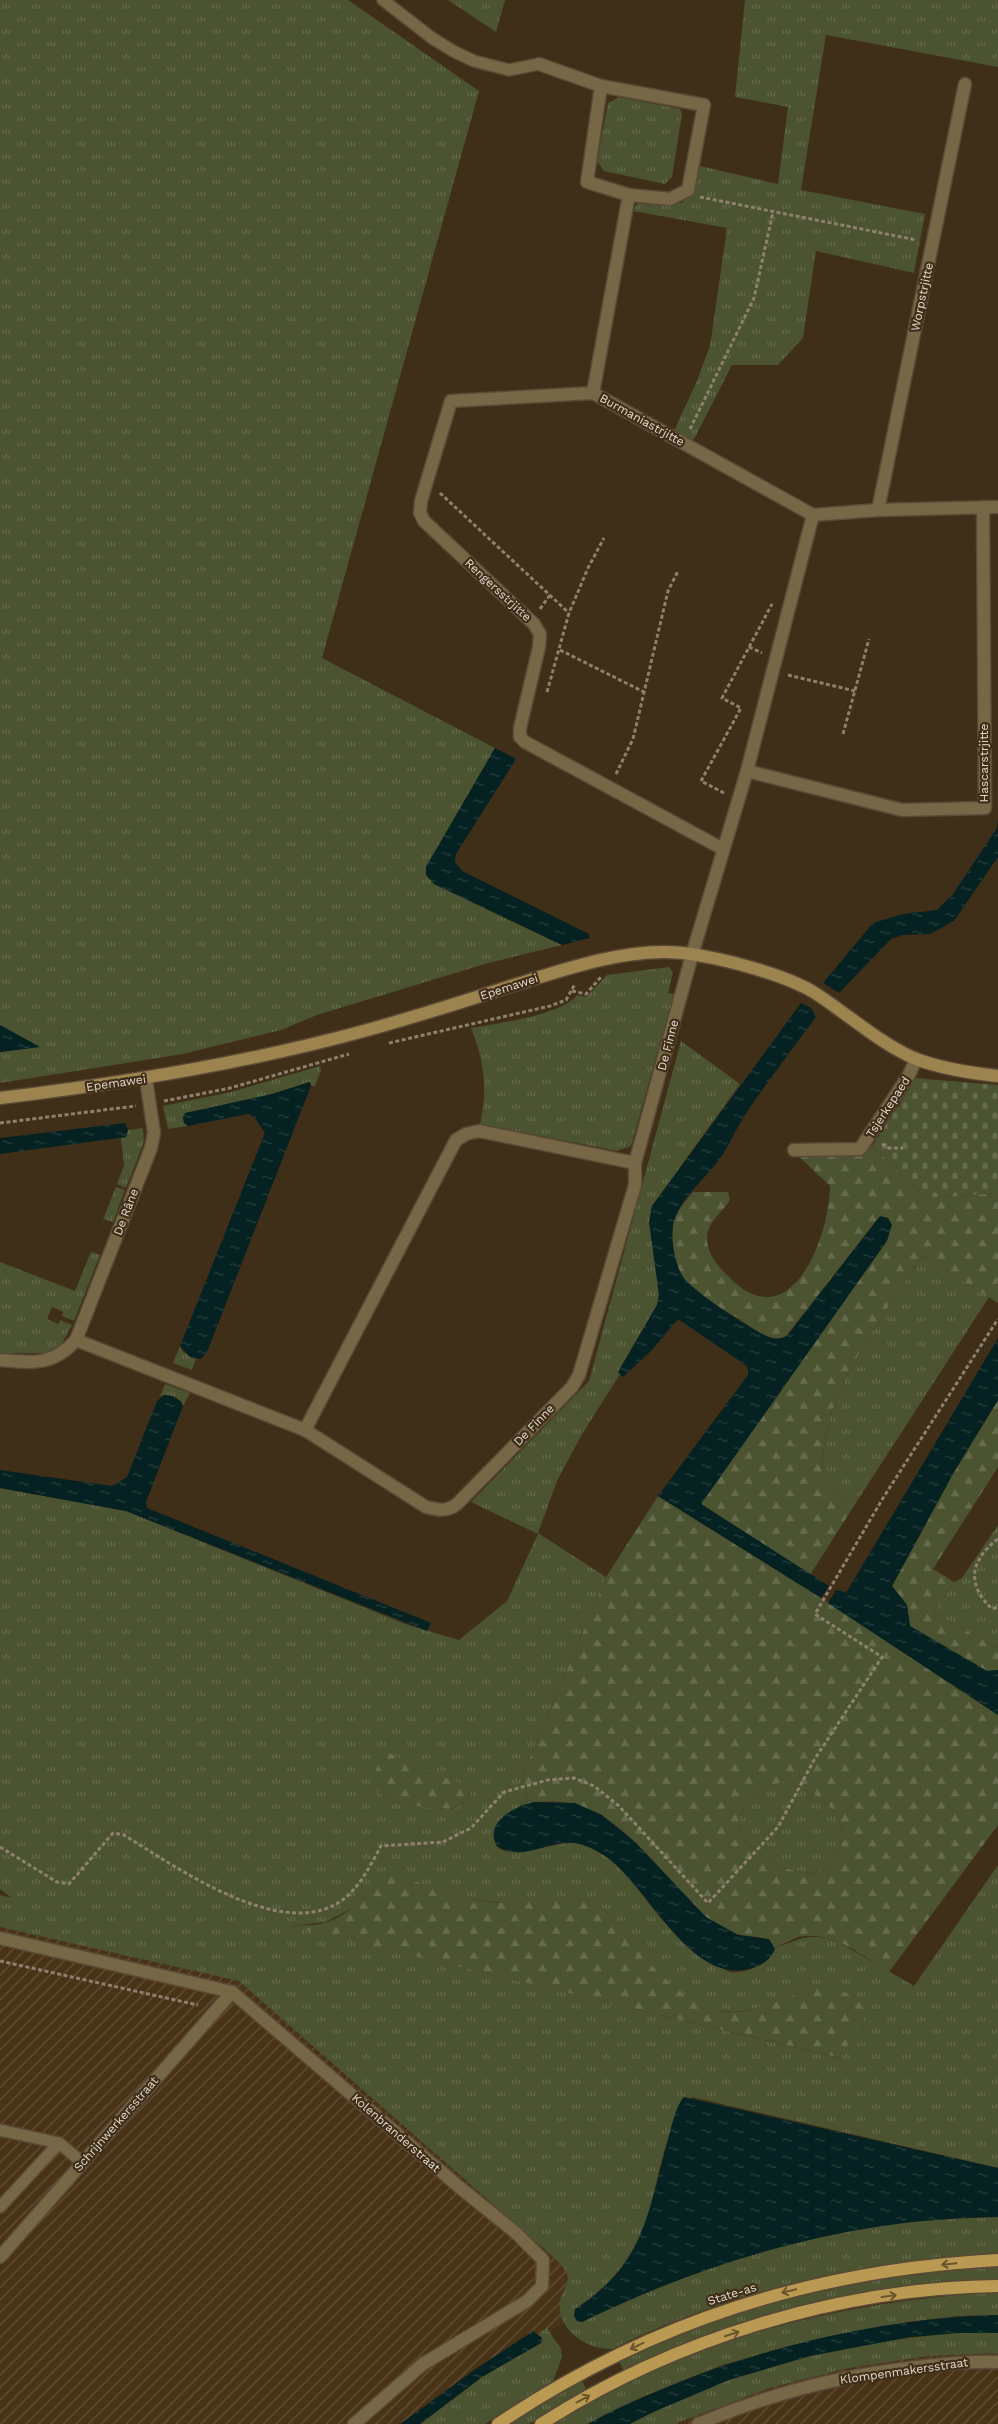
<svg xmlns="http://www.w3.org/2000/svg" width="998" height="2424" viewBox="0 0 998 2424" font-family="'Work Sans',sans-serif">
	<defs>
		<pattern id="industrial-furrows" width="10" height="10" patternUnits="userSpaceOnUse" patternTransform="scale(1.25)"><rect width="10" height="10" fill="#493317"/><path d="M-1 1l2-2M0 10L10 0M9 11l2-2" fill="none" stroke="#635037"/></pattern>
		<pattern id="grass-tufts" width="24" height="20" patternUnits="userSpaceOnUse" patternTransform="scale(1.25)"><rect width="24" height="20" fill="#4b5330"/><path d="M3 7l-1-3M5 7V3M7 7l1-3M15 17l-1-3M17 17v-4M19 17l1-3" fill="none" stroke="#656b4d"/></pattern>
		<pattern id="forest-firs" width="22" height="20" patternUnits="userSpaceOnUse" patternTransform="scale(1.25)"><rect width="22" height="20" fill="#4b5330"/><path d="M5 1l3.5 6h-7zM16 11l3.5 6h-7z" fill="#656b4d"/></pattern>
		<pattern id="cemetery-stones" width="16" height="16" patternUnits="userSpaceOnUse" patternTransform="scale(1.25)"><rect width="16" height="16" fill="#4b5330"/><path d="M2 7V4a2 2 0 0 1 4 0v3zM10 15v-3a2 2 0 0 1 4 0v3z" fill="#656b4d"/></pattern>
		<pattern id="water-ripples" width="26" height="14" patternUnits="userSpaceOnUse" patternTransform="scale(1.25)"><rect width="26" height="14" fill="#052121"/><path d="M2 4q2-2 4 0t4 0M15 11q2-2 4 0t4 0" fill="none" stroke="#294040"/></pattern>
	</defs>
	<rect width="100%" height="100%" fill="#3f2e18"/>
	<g fill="url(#industrial-furrows)">
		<path d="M0,1916l249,52 446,145 -112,199 -104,61 -71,51h-408z"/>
		<path d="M998,2323v101h-386z"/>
	</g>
	<g fill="url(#grass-tufts)" fill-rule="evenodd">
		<path d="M0,0h348l131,91 -157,567 173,90 -69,119v8l8,9 128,61 -77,19 -168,51 -36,15 -98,24 -183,29v-31l39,-5 -39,-22z"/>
		<path d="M448,0h57l-9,32z"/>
		<path d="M745,0h253v67l-172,-32 -25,155 124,24 -11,59 -98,-22 -13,87 -25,27h-46l-39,76 -19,-10 22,-48 14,-37 17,-118 -94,-17 7,-12 42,4 9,-11 5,-27 82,19 10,-77 -53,-10z"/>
		<path d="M619,97l61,12 2,5 -10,63 -7,7 -61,-13 -7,-10 11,-58z"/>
		<path d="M669,967l4,5 -5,21 6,1 -43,152 -14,5 -137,-27c8,-33 4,-65 -9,-96 24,-4 92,-13 106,-33l9,2 21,-22z"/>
		<path d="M681,1041l59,43 -88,122 7,89 -2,10 -39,67 2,2 -39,62 -24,45 -19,52 68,44 -83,197 5,30 -7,1 -25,22c-14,47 61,12 80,16 10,2 23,8 31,14 29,22 43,54 69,76 10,9 22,16 34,24 6,4 14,14 21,15 10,1 22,-2 29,-8 6,-5 13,-9 14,-16 27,-9 36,-17 65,-6l75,44 84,-121v303l-306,-71c-8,13 -18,26 -23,40 -10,25 -13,52 -20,78 -12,40 -39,71 -74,94l7,13c81,-40 169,-71 257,-90 52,-11 106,-13 159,-15v37c-134,8 -265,35 -386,95 -25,1 -57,-20 -52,-49 2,-9 10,-16 7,-26 -4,-11 -28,-29 -38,-38l-290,-255 -239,-54v-32l12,3 -12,-9v-401l126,23 279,113 54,16 48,-39 31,-67 -67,-32 118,-121zM370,1784l103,5c-6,11 -11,18 -23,20 -31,-3 -57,-1 -80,-25zM410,1881c29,12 72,22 104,22 26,0 52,-12 78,-1 24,10 41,43 57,61 36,41 64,60 118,42 16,-5 31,-11 45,-21l27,74 -548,-132 35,-4 28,-15 19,-19z"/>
		<path d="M320,1066l1,4 -6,16h-4l-2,-4 -37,12 -89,23 1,6 4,3 -20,3 -5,-23 68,-14z"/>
		<path d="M143,1128l1,14 -18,46 -9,-4 7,-19 -3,-27 5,-1 2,-7z"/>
		<path d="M116,1187l9,3 -12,32 -10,-3z"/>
		<path d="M91,1252l9,3 -26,66 -12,-5 1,-4 -11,-5 -5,12 11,5 2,-4 12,5 -12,22 -15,6h-45v-91l75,29z"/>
		<path d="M922,1256l67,41 -137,212c-11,-9 -26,-24 -29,-39 -2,-6 1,-16 1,-23 8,-67 62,-134 98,-191z"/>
		<path d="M180,1346l3,6 13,7 -4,11 -19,-7z"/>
		<path d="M165,1384l25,9 -7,13 -2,-5 -17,-6 -4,1z"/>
		<path d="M998,1525v123l-64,-35 20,-31 8,-4z"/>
		<path d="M785,1783c31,7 72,34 52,71 -5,9 -11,16 -22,18 -26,4 -77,-21 -76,-51 1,-8 5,-14 10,-20 9,-13 20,-17 36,-18z"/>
		<path d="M998,2266v14l-80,5 -83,14 -176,56 -35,16 -5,-10c125,-60 241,-84 379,-95z"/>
		<path d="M998,2292v23l-40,1 -50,6 -102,20 -84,23 -80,32 -54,27h-35c133,-85 289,-123 445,-132z"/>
		<path d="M547,2328l14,21 1,8 -9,24 -68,43h-65l62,-47 59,-34 1,-5 -4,-5z"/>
		<path d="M958,2333h40v20l-70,3 -79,12 -76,19 -99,37h-44c100,-55 215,-82 328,-91z"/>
		<path d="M582,2379l4,11 -57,34h-21z"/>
	</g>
	<g fill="url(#forest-firs)" fill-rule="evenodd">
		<path d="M872,1146l54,52 72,-5v110l-76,-47c-36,57 -90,124 -98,191 0,7 -3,17 -1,23 3,15 18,30 29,39l-42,66 -109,-71 46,-67 133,-221 -94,120c-16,8 -33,-8 -47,-17 -17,-10 -36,-20 -50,-34 -14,-14 -20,-46 -15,-65 3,-11 13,-20 19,-28h35l2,8c-7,12 -23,22 -23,38 0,15 10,27 19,36 63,69 103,-34 104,-88l-36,-34z"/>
		<path d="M998,1400v67l-65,102 21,13 -20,31 64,35v22l-11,1 -77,-45 -3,-21 -15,-19 62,-114z"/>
		<path d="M658,1496l163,102 177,117v110l-109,147c-27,-16 -56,-42 -90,-35 -8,2 -17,8 -25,11 -5,-14 -25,-10 -37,-14 -10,-4 -21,-9 -30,-16 -11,-8 -20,-20 -29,-30 -41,-45 -82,-99 -150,-84l-5,-30 83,-197zM785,1783c31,7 72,34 52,71 -5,9 -11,16 -22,18 -26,4 -77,-21 -76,-51 1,-8 5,-14 10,-20 9,-13 20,-17 36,-18z"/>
		<path d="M384,1751l89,38c-6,11 -11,18 -24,20 -30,-3 -56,-1 -79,-25z"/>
		<path d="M388,1868c34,20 87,36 127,35 25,-1 54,-13 78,-1 24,13 38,38 54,58 8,10 17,18 27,26 29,24 49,33 86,21 18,-6 36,-11 51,-23l64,16 -35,58 -551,-132c12,-1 27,0 39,-4 28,-11 42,-32 60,-54z"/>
	</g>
	<path fill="url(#cemetery-stones)" d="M916,1078l82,7v108l-72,5 -54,-52z"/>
	<g fill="url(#water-ripples)">
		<path d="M495,748l21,11 -60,95 -1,8 7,9 127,63v4l-27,7 -128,-61 -8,-9v-8z"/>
		<path d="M998,819v38l-44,64 -24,13 -28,1 -11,4 -52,54 -16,-10 50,-60 30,-9 34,-4 16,-16 44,-66z"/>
		<path d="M801,1003l10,5 5,9c-24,32 -48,64 -71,98 -9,14 -15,29 -24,42 -14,20 -37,38 -46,61 -6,15 -1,45 8,59 8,13 70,54 86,60 7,3 11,2 18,-1l93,-120 8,2 4,7 -5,16 -186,263 128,82 -8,12 -163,-102 90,-121v-7l-4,-4 -66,-45 -26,31 -29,27 -5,-5 39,-67 2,-10 -10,-73 3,-16z"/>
		<path d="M0,1025l40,22 -40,5z"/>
		<path d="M310,1082l1,4 -102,261 -4,8 -5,4 -10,-2 -10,-11 85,-213 -10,-15 -7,-4 -60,12 -4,-3 -1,-6 2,-4 87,-19z"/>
		<path d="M125,1123l3,7 -2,7 -126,17v-16z"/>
		<path d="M998,1338v62l-44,72 -62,114 15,19 3,21 77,45 11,-1v45l-170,-112 9,-14 9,4z"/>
		<path d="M164,1395c8,0 16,3 19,11l-37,96 1,6 284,115 -4,8 -301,-120 -126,-23v-18l112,16 15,-9 30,-76z"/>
		<path d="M534,1802l41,1 27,12 33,27 71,75 32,18 31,4 6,10c-5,11 -12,16 -23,19 -62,19 -102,-81 -147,-112 -8,-5 -20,-12 -31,-13 -27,-3 -52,20 -77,3 -14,-24 19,-40 37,-44z"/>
		<path d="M684,2097l314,71v49c-144,1 -288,42 -416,105l-5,-1 -3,-5 1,-7c69,-44 72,-93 92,-166 4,-13 8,-36 17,-46z"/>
		<path d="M998,2315v18h-40l-48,4 -100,19 -81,24 -78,33 -21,11h-42c26,-15 55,-27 82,-38 103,-42 217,-68 328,-71z"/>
		<path d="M533,2331l9,7 -1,5 -59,34 -62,47h-20l74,-54z"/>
	</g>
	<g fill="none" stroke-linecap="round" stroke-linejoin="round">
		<g stroke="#594935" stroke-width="14">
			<g id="lane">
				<path d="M383,0l49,38 21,13 21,10 35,9 30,-6"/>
				<path d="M0,2130l59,13 24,20"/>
				<path d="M0,2207l59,-64"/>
			</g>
		</g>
		<g stroke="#594935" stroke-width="15">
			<g id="street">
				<path d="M539,64l62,22 103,19 -16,85 -18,9 -41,-4"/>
				<path d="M601,86l-14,96 42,13 -36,198 220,122"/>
				<path d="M593,393l-142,8 -30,100 -1,12 4,8 110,103 6,10 -1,13 -19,81v9l5,5 198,107"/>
				<path d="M878,510l87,-426"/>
				<path d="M747,771l155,39 83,-2 -2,-301"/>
				<path d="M794,1150l66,-1 49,-74 7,-16"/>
				<path d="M76,1340l229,90 121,77c12,3 21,5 31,-3l115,-117 7,-12 56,-190v-22l57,-208 55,-184 66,-256 65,-5 120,-3"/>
				<path d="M0,1360c32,3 53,6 76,-20l75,-192 3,-15 -8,-54"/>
				<path d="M305,1430l151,-290 10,-6 13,-3 156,32"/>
				<path d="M0,1938l232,54 226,194 58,47 27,27 -1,26 -15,15 -104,63 -69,60"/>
				<path d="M0,2257l232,-265"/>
				<path d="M698,2424c71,-30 143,-49 220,-57 27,-3 53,-6 80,-5"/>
			</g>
		</g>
		<g stroke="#594935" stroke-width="15">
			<path id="secondary" d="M0,1098c125,-15 249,-35 371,-69 47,-13 94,-28 140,-43 49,-15 102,-34 153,-34 39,0 119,21 151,41 34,22 64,50 101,66 27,10 54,14 82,17"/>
		</g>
		<g stroke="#594935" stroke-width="15">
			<g id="primary">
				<path d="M498,2424c153,-103 316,-154 500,-164"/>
				<path d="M541,2424c133,-85 298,-136 457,-138"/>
			</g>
		</g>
		<g stroke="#8e806e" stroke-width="3" stroke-dasharray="4 2.5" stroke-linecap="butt">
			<path d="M700,197l217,43"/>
			<path d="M690,429l64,-131 19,-86"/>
			<path d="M440,493l129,120"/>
			<path d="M540,609l10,-14"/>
			<path d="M749,647l13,6"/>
			<path d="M560,650l84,42"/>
			<path d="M788,675l67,16"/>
			<path d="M547,692l22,-79 19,-45 16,-30"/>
			<path d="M843,734l26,-95"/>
			<path d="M616,774l17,-35 35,-148 10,-20"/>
			<path d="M724,793l-23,-12 40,-73 -19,-10 50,-94"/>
			<path d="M572,991l14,3 15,-17"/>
			<path d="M389,1043l161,-37 16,-6 9,-16"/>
			<path d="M164,1101l66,-13 119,-34"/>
			<path d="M0,1123l136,-17"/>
			<path d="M882,1144l7,4h14"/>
			<path d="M998,1539c-28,21 -32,45 -6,70l6,-2"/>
			<path d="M0,1847l57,35 12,2 44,-51 11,2c52,32 157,107 217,66 18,-12 30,-37 40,-55l62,-4 28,-14 33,-36 44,-12 26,-2 20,8 25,20 89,97 70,-76 36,-67 68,-103 -67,-43 68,-116 115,-179"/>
			<path d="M0,1961l198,44"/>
		</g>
		<use href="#lane" stroke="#766746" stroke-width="11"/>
		<use href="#street" stroke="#766746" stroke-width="12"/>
		<use href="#secondary" stroke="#9d844e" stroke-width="12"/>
		<use href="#primary" stroke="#ba9a52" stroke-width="12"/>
	</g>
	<defs><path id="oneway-shaft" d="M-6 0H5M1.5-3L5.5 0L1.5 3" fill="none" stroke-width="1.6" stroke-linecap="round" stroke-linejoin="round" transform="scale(1.25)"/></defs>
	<g stroke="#6a542c">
		<use href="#oneway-shaft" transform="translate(949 2264) rotate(174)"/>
		<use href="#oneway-shaft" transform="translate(789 2291) rotate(166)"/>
		<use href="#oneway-shaft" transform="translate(889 2296) rotate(-8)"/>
		<use href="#oneway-shaft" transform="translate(732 2334) rotate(-18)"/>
		<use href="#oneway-shaft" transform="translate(637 2346) rotate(154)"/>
		<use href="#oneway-shaft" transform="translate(583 2399) rotate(-28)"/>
	</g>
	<g text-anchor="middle" stroke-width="4.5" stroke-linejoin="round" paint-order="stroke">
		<g font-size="12" fill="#e3d8cb" stroke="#3f2e18">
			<text transform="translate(922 297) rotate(-78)" y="4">Worpstrjitte</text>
			<text transform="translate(642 420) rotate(29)" y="4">Burmaniastrjitte</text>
			<text transform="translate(498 590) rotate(43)" y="4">Rengersstrjitte</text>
			<text transform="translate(984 763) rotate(-90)" y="4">Hascarstrjitte</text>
			<text transform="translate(509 987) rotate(-18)" y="4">Epemawei</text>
			<text transform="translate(668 1045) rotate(-75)" y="4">De Finne</text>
			<text transform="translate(116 1083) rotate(-8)" y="4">Epemawei</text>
			<text transform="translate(888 1107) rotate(-57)" y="4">Tsjerkepaed</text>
			<text transform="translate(126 1212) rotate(-69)" y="4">De Râne</text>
			<text transform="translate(534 1425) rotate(-46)" y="4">De Finne</text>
			<text transform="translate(116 2124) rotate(-49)" y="4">Schrijnwerkersstraat</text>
			<text transform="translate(396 2133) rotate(41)" y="4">Kolenbranderstraat</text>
			<text transform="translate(732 2294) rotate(-17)" y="4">State-as</text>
			<text transform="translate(904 2371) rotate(-8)" y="4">Klompenmakersstraat</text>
		</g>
	</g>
</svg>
